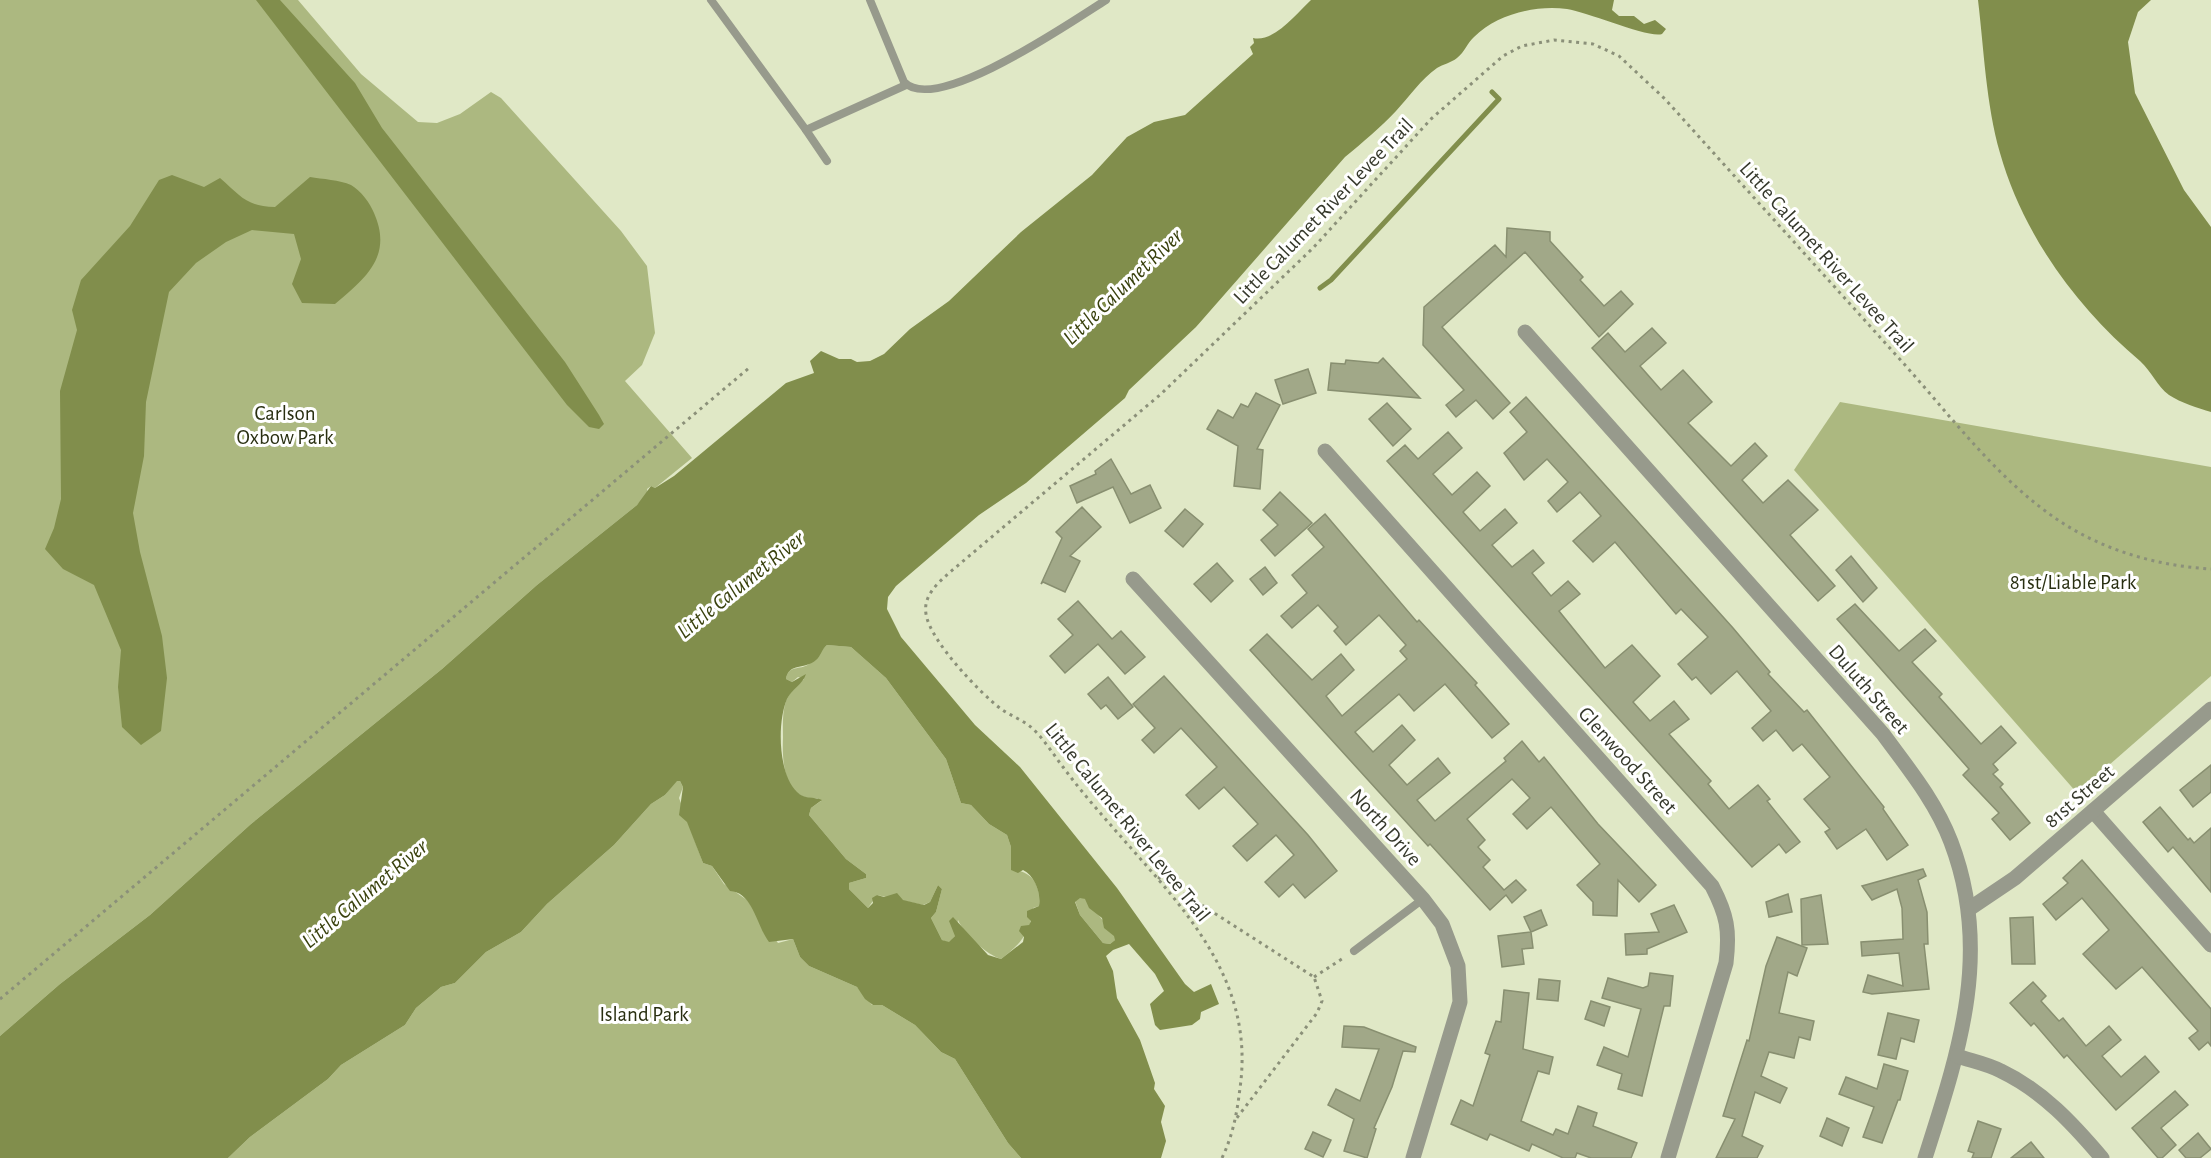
<svg xmlns="http://www.w3.org/2000/svg" width="2211" height="1158" viewBox="0 0 2211 1158" font-family="'Alegreya Sans',sans-serif">
	<rect width="100%" height="100%" fill="#e0e8c6"/>
	<g fill="#acb880">
		<path d="M0,0h298l63,74 57,48 19,1 23,-9 31,-22 10,6 120,133 26,35 8,67 -13,32 -17,16 67,77 -37,30 -4,-2 -4,3 1,4 -11,12 -100,80 -95,84 -191,155 -101,91 -90,69 -60,52z"/>
		<path d="M1840,402l371,65v209l-134,117 -283,-323z"/>
		<path d="M827,645l24,2 35,31 60,81 15,44 10,2 18,19 18,11 4,12v23c21,0 30,16 28,36l-6,2c-2,24 -13,37 -32,51 -14,-4 -37,-25 -43,-39l-3,16 -6,7 -7,-3 -11,-22 5,-6 6,-23 -4,-4 -8,17 -7,3 -46,-10 -9,13 -19,-19v-6l17,-5v-4l-20,-15 -37,-44 2,-7 10,-7 -4,-3c-33,3 -35,-36 -34,-60 0,-12 -1,-25 3,-37 4,-9 11,-16 18,-22l-6,-2 -6,5 -6,-3c3,-15 13,-8 23,-15 7,-5 12,-13 18,-19z"/>
		<path d="M676,781h4l3,6 -4,11 24,65 9,3 12,18 23,16 31,43 15,-4 7,18 9,9 48,21 15,18h10l33,20 26,27 14,7 53,84 13,15h-793l22,-21 78,-58 13,-14 64,-40 11,-17 25,-21 14,-4 31,-31 35,-20 26,-28 67,-59 37,-41 14,-9z"/>
		<path d="M1080,897l6,2 29,37v4l-5,4 -7,-1 -23,-28 -5,-14z"/>
	</g>
	<g fill="#818e4c" fill-rule="evenodd">
		<path d="M256,0h24l75,83 27,45 183,234 34,53 5,9 -5,5 -10,-2 -22,-22z"/>
		<path d="M1311,0h303l-2,10 7,6h15l10,8 11,-4 11,9 -4,5c-12,5 -74,-22 -95,-25 -32,-4 -70,5 -93,28 -7,6 -9,15 -17,21 -6,5 -14,6 -20,10 -16,11 -28,29 -41,43 -16,17 -33,31 -51,46l-149,170 -67,63 -4,8 -99,85 -47,32 -83,71 -8,11 -1,12 14,28 74,88 45,42 97,121 68,96 9,8 17,-8 8,20 -18,8 -1,7 -8,6 -32,5 -5,-5 -5,-21 14,-13 -9,-17 -26,-30 -16,6 -7,6 7,15 4,27 23,42 15,43 -1,6 11,17 -4,16 5,19 -5,17h-140l-13,-15 -53,-84 -14,-7 -26,-27 -33,-20h-9l-8,-6 -8,-12 -48,-21 -9,-9 -7,-18 -24,3c-12,-15 -16,-50 -39,-51l-18,-25 -9,-3 -16,-41 -8,-7 4,-28 -3,-6h-3l-12,14 -14,9 -37,41 -67,59 -26,28 -35,20 -31,31 -14,4 -25,21 -11,17 -64,40 -13,14 -78,58 -22,21h-228v-122l60,-52 90,-69 101,-91 191,-155 95,-84 100,-80 14,-19 4,2 19,-12 112,-93 28,-10 -4,-12 11,-10 18,8h12l6,3 13,-1 14,-7 26,-25 39,-28 72,-69 71,-57 35,-38 27,-15 31,-7 68,-61 -3,-7 4,-4 -1,-5c21,5 44,-25 58,-38zM827,645l24,2 35,31 60,81 15,44 10,2 18,19 18,11 4,12v23l7,3 5,-3c12,6 18,23 16,36l-12,5v6l4,4 -2,4 -8,1 -2,5 5,6 -1,5 -22,17 -13,-4 -35,-38 -4,4 6,15 -6,6 -7,-2 -11,-22 5,-6 6,-23 -4,-4 -8,17 -6,3 -21,-5 -6,-7 -13,4 -7,-2 -5,3 1,5 -5,5 -19,-19v-6l17,-5v-4l-20,-15 -37,-44 2,-7 11,-8c-9,-4 -17,0 -25,-8 -19,-18 -20,-70 -10,-93 5,-10 16,-15 19,-25l-14,8 -6,-3c3,-17 19,-9 30,-19 5,-4 5,-10 11,-15zM1080,898l5,1 4,9 13,10 2,10 10,8 1,4 -5,4 -7,-1 -23,-28 -5,-13z"/>
		<path d="M1978,0h173l-13,12 -10,30 7,51 49,97 27,37v185c-13,-4 -30,-9 -42,-17 -12,-9 -17,-23 -29,-34 -64,-54 -117,-127 -140,-208 -14,-49 -16,-103 -22,-153z"/>
		<path d="M172,175l32,12 16,-9c21,18 25,28 55,29l35,-30c12,2 30,3 41,8 10,6 19,18 23,28 19,43 -8,65 -39,91l-33,-1 -10,-19 9,-25 -7,-25 -42,-4 -26,12 -30,21 -27,29 -23,110 -2,54 -11,57 7,39 22,84 5,42 -6,53 -20,14 -19,-18 -4,-40 3,-37 -27,-65 -31,-16 -18,-20 9,-21 7,-29 -1,-108 17,-61 -5,-20 9,-30 49,-54 29,-46z"/>
	</g>
	<g fill="none" stroke-linecap="round" stroke-linejoin="round">
		<path stroke="#818e4c" stroke-width="5" d="M1320,288l11,-8 168,-181 -7,-7"/>
	</g>
	<g fill="#a1a888" stroke="#888f70" stroke-width="1.5">
		<path d="M1507,228l43,4v9l33,36 -3,3 24,26 17,-15 12,13 -34,33 -74,-85 -83,75 68,76 -17,16 -17,-19 -20,17 -10,-12 18,-15 -41,-45 1,-38 71,-62 11,12z"/>
		<path d="M1652,328l14,15 -26,23 21,24 22,-20 29,32 -24,21 43,43 24,-23 12,13 -25,24 21,23 25,-23 30,30 -28,25 45,51 -17,15 -226,-253 16,-15 17,19z"/>
		<path d="M1383,358l37,40 -92,-8 3,-27 14,1 1,-4 32,3z"/>
		<path d="M1308,369l8,24 -33,11 -8,-24z"/>
		<path d="M1256,393l24,12 -23,44 6,1 -3,39 -26,-3 4,-40 -31,-17 11,-19 15,8 8,-14 7,3z"/>
		<path d="M1526,397l207,231 37,44 -2,2 36,38 3,-2 77,97 -1,2 25,36 -21,15 -21,-31 -29,20 -12,-17 5,-3 -26,-30 26,-22 -28,-33 -9,7 -17,-21 -13,11 -11,-13 19,-17 -34,-40 -26,23 -15,-17 -4,3 -14,-16 30,-27 -27,-28 -5,5 -61,-72 -22,20 -20,-21 28,-25 -21,-24 -23,20 -9,-11 20,-19 -21,-23 -23,21 -20,-27 23,-21 -17,-20z"/>
		<path d="M1387,403l24,26 -18,17 -24,-27z"/>
		<path d="M1448,432l14,16 -29,26 19,21 25,-23 13,14 -27,26 17,19 25,-22 12,14 -25,22 20,22 21,-17 11,13 -12,10 19,23 17,-15 12,13 -21,17 46,57 27,-23 28,31 -27,26 17,19 24,-20 15,18 -20,15 42,47 -3,3 21,25 29,-24 12,14 -3,2 33,41 -14,11 -7,-9 -27,23 -365,-406 18,-16 13,14z"/>
		<path d="M1111,459l20,35 19,-9 11,23 -31,15 -17,-36 -36,16 -7,-17 26,-12 -1,-3z"/>
		<path d="M1280,492l32,31 -37,33 -14,-16 17,-15 -15,-15z"/>
		<path d="M1082,507l19,20 -31,29 10,5 -15,31 -22,-10 -2,2 21,-46 -6,-6z"/>
		<path d="M1185,509l18,15 -20,23 -18,-16z"/>
		<path d="M1325,514l92,108 2,-2 58,63 -2,2 34,39 -17,14 -47,-54 -31,27 -15,-17 -44,38 18,20 29,-27 13,15 -26,25 18,20 31,-27 12,15 -33,27 18,21 71,-60 -2,-3 18,-17 17,21 5,-5 54,67 58,61 -17,17 -21,-22 -1,36 -24,-1v-13l-16,-17 23,-21 -49,-57 -24,22 -14,-15 17,-16 -18,-19 -45,40 18,21 -7,7 12,13 -7,7 21,23 12,-10 10,10 -14,13 -6,-8 -16,15 -60,-66 -2,2 -178,-196 17,-16 45,46 29,-26 13,16 -28,26 16,20 65,-57 -7,-8 6,-6 -27,-30 -33,30 -12,-14 4,-4 -20,-22 -26,23 -11,-12 26,-23 -15,-18 32,-28 -16,-18z"/>
		<path d="M1851,556l26,32 -14,14 -27,-32z"/>
		<path d="M1217,563l16,18 -22,21 -17,-18z"/>
		<path d="M1265,567l12,16 -14,12 -13,-16z"/>
		<path d="M1078,601l34,38 9,-8 24,26 -20,17 -27,-30 -33,29 -15,-17 23,-21 -15,-16z"/>
		<path d="M1855,604l44,47 26,-22 11,12 -24,21 30,32 -3,3 42,47 20,-18 15,17 -23,21 5,6 -5,4 10,10 -3,3 30,36 -20,17 -18,-21 7,-6 -36,-38 6,-6 -132,-150z"/>
		<path d="M1164,676l144,159 29,36 -32,27 -12,-14 -14,13 -14,-15 29,-27 -18,-20 -29,26 -14,-15 25,-22 -34,-37 -25,22 -13,-14 31,-28 -36,-39 -27,25 -12,-13 13,-12 -22,-24z"/>
		<path d="M1108,677l25,30 -15,12 -12,-14 -5,4 -13,-15z"/>
		<path d="M2211,765v27l-18,15 -13,-17z"/>
		<path d="M2160,807l28,33 2,-2 4,5 17,-15v64l-38,-45 -5,5 -25,-30z"/>
		<path d="M2082,860l129,149v37l-3,-4 -9,8 -10,-12 9,-7 -56,-64 -26,22 -33,-35 26,-24 -27,-32 -26,22 -13,-16 25,-21 -5,-5z"/>
		<path d="M1923,869l3,7 -8,4 9,32 1,32h-4l5,45 -57,5 -9,-2 5,-17 35,11 -4,-33 -37,3 -1,-14 42,-3 -1,-31 -5,-19 -25,11 -10,-14z"/>
		<path d="M1788,894l4,18 -23,5 -3,-15z"/>
		<path d="M1821,895l7,49 -26,1 -1,-46z"/>
		<path d="M1674,905l13,27 -40,17v5l-21,1 -1,-21 34,-2 -8,-18z"/>
		<path d="M1541,910l6,15 -16,7 2,16 -11,1 2,15 -22,3 -4,-31 33,-4 -7,-15z"/>
		<path d="M2033,917l2,47h-23l-2,-46z"/>
		<path d="M1777,937l30,11 -10,28 -9,-4 -9,41 35,8 -4,19 -11,-3 -5,21 -25,-6 -8,24 26,12 -7,15 -25,-11 -13,44 21,10 -6,12h-41l19,-39 -12,-3 24,-76 2,1 17,-75z"/>
		<path d="M1650,973l23,3 -3,30h-6l-22,90 -24,-7 4,-15 -25,-9 7,-18 24,10 13,-48 -39,-11 6,-20 35,10 5,-2z"/>
		<path d="M1539,979l21,2 -2,20 -21,-2z"/>
		<path d="M2033,982l13,14 -5,5 18,20 4,-3 23,28 23,-20 12,14 -19,16 19,21 24,-21 14,16 -43,38 -49,-55 -3,3 -30,-35 -3,3 -21,-23z"/>
		<path d="M1504,990l25,3 -6,56 30,8 -4,17 -11,-3 -17,50 32,14 3,-6 12,5 10,-28 19,7 -4,13 44,17 -6,15h-40l-14,-5 -2,5h-12l-31,-14 -3,7 -39,-17 -3,6 -36,-16 10,-24 12,6 17,-51 -5,-2 11,-32 5,1z"/>
		<path d="M1591,1001l19,6 -6,19 -19,-7z"/>
		<path d="M1888,1013l31,7 -5,22 -13,-4 -5,21 -18,-4z"/>
		<path d="M1344,1026l20,1 52,20 -1,5 -12,-1 -11,36 -18,41 2,1 -9,29 -23,-7 10,-32 -26,-14 8,-16 24,12 19,-52 -37,-2z"/>
		<path d="M1884,1064l24,7 -8,29h-2l-16,43 -19,-6 11,-30 -35,-13 7,-17 31,12z"/>
		<path d="M2175,1091l13,14 -27,23 15,17 -14,13h-4l-26,-30z"/>
		<path d="M1827,1118l22,10 -7,18 -22,-10z"/>
		<path d="M1978,1121l23,8 -10,29h-19l2,-5 -6,-2z"/>
		<path d="M1313,1132l18,8 -8,17 -18,-8z"/>
		<path d="M2198,1133l13,16 -11,9h-14l-7,-8z"/>
		<path d="M2031,1142l13,16h-33z"/>
	</g>
	<g fill="none" stroke-linecap="round" stroke-linejoin="round">
		<g stroke="#8b9079" stroke-width="3" stroke-dasharray="3 4.5" stroke-linecap="butt">
			<path d="M1158,877l156,100 8,24 -5,12 -81,106"/>
			<path d="M1314,977l31,-20"/>
			<path d="M0,999l749,-631"/>
			<path d="M1222,1158c11,-23 15,-45 18,-70 16,-113 -63,-186 -131,-265 -16,-18 -32,-37 -46,-56 -10,-13 -19,-28 -31,-39 -9,-8 -21,-12 -31,-19 -21,-16 -71,-68 -75,-95 -3,-18 11,-30 23,-41l212,-179 152,-146 118,-129 72,-63 19,-10 32,-6 39,4 26,12 46,43c80,89 160,177 240,266 48,54 95,117 156,157 44,29 98,44 150,47"/>
		</g>
		<g stroke="#979a8c" stroke-width="8">
			<path d="M711,0l95,130"/>
			<path d="M870,0l34,82c32,34 170,-62 202,-82"/>
			<path d="M827,161l-21,-31 100,-45"/>
			<path d="M1354,951l69,-52"/>
		</g>
		<g stroke="#979a8c" stroke-width="15">
			<path d="M1525,332l358,402c25,34 53,68 68,108 42,110 8,210 -26,316"/>
			<path d="M1325,451l387,435c15,29 18,44 14,77l-58,195"/>
			<path d="M1133,579l290,320 19,25 16,42 2,36 -47,156"/>
			<path d="M2093,811l118,134"/>
			<path d="M1969,909l46,-31 196,-169"/>
			<path d="M1957,1056c15,5 31,8 44,15 42,20 72,53 101,87"/>
		</g>
	</g>
	<g text-anchor="middle" stroke-width="6" stroke-linejoin="round" paint-order="stroke">
		<g font-size="21" fill="#35382b" stroke="#fff">
			<text transform="translate(1323 211) rotate(-46)" y="7">Little Calumet River Levee Trail</text>
			<text transform="translate(1827 257) rotate(48)" y="7">Little Calumet River Levee Trail</text>
			<text transform="translate(1869 689) rotate(49)" y="7">Duluth Street</text>
			<text transform="translate(1628 760) rotate(48)" y="7">Glenwood Street</text>
			<text transform="translate(2079 796) rotate(-41)" y="7">81st Street</text>
			<text transform="translate(1128 822) rotate(51)" y="7">Little Calumet River Levee Trail</text>
			<text transform="translate(1386 827) rotate(48)" y="7">North Drive</text>
		</g>
		<g font-size="21" fill="#292f11" stroke="#fff">
			<text x="285" y="420">Carlson<tspan x="285" dy="24">Oxbow Park</tspan></text>
			<text x="2073" y="589">81st/Liable Park</text>
			<text x="644" y="1021">Island Park</text>
		</g>
		<g font-size="22" font-style="italic" fill="#39410d" stroke="#fff">
			<text transform="translate(1122 286) rotate(-44)" y="8">Little Calumet River</text>
			<text transform="translate(740 584) rotate(-39)" y="8">Little Calumet River</text>
			<text transform="translate(364 893) rotate(-40)" y="8">Little Calumet River</text>
		</g>
	</g>
</svg>
